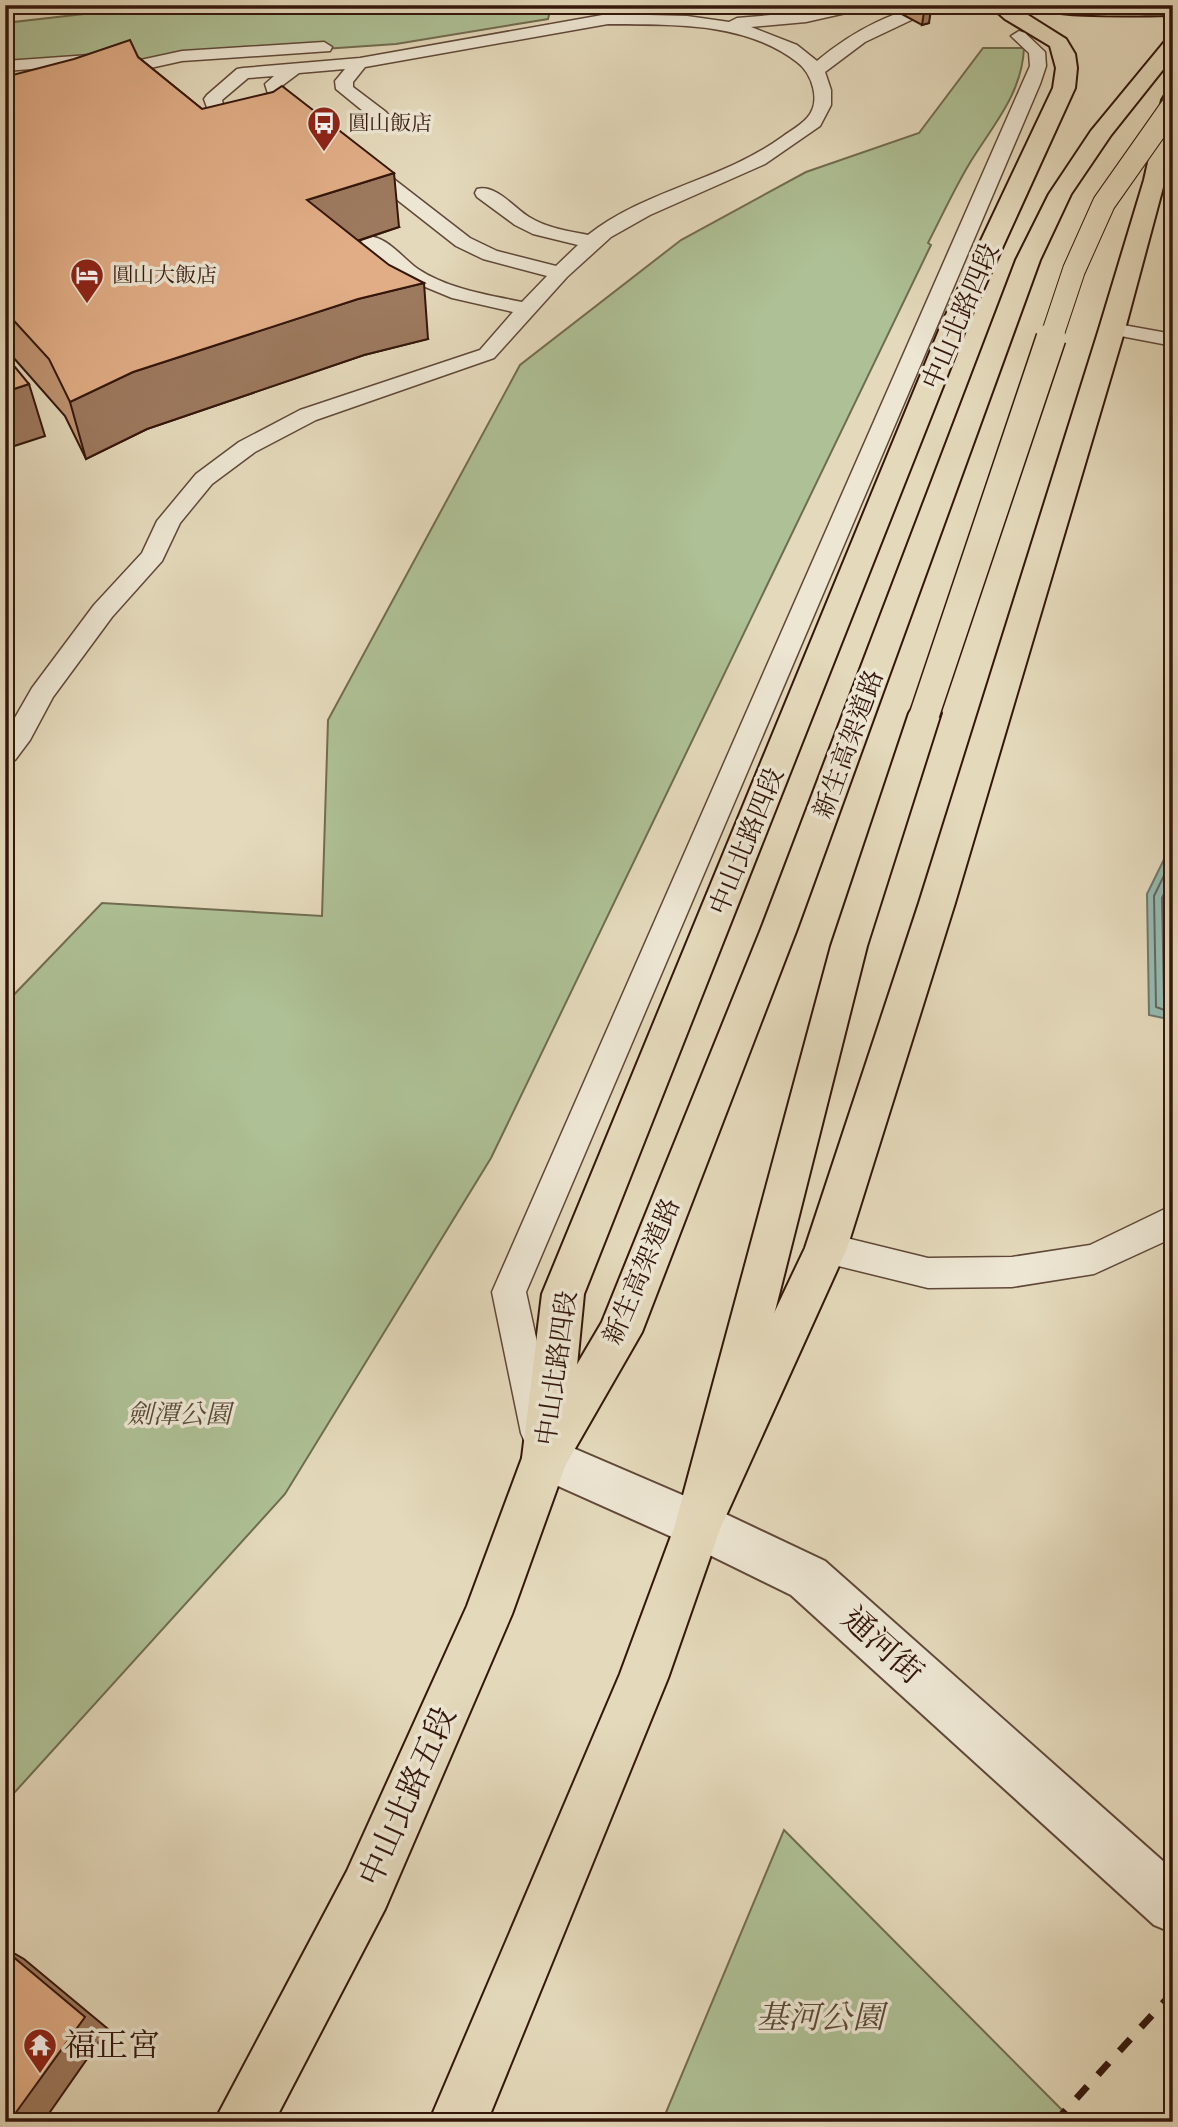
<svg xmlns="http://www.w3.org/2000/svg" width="1178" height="2127" viewBox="0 0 1178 2127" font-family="'Gentium Book Plus','Noto Serif TC',serif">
	<rect width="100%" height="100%" fill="#e4d9bb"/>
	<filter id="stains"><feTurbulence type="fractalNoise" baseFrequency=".00286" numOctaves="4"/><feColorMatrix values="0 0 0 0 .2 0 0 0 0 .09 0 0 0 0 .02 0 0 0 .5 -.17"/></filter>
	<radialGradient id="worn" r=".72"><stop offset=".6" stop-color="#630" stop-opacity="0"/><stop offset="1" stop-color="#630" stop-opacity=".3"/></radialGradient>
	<g fill="#aec095" stroke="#716c50" stroke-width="2">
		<path d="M163,5h408l-21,6 -2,8 -152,25 -391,27v-48z"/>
		<path d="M983,48h41c-2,45 -30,76 -53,113 -16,26 -29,55 -43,82l3,2 -440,913 -206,336 -280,309v-799l97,-101 220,13 6,-196 192,-355 161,-125 125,-68 113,-39z"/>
		<path d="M784,1830l290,292h-412z"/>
	</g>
	<path fill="#95bab1" stroke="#6e796f" stroke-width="2" d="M1173,841v179l-24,-5 -2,-121z"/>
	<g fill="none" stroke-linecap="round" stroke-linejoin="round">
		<g stroke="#64685e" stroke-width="2">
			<path d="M1173,857l-19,39 2,111 17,6"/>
			<path d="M1173,876l-11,22 2,102 9,4"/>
		</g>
		<g stroke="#604838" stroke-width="3">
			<g id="service">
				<path d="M838,5h32l-2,3 -62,14 -55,5 46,18 20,16c33,-28 82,-56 126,-56l-78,37 -40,30 6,18v15l-11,21 -55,38 -115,51 -39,22 -44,40 -73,81 -178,62 -61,32 -43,32 -32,39 -18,38 -50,56 -59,80 -23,43 -15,20 -10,2v-27l27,-47 62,-83 48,-52 15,-32 39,-47 43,-32 61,-32 180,-60 33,-38 -61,-14 -46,-19 -42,-34 -3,-4 3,-4c20,-5 39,22 54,32 30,20 70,26 104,33l25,-26 -64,-17 -27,-13 -186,-146 -5,-16 9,-8 -26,2 -26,22 3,13 23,18 3,4 -3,4h-12l-25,-20 -7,-20 3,-4 30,-26 6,-1 117,-10 248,-44 79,2 42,6 8,-4 69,-6zM608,24c63,1 136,-3 189,38 15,11 25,40 10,56 -6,7 -17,13 -25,19 -59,43 -137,53 -194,98 -20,-4 -41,-7 -59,-18 -15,-9 -33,-33 -52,-28l-2,4 2,4 38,28 18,9 45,11 -22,21 -59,-15 -27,-13 -186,-144 -1,-9 16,-12 46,-4 -10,12 1,8 38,31 6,1 9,-5 -3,-4 -33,-25v-5l12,-15z"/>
				<path d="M1019,31l6,2 20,19 1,14 -6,18 -514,1208 31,141 -5,12 -13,5 -13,-5 -5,-12 -29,-141 530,-1208 8,-18 -1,-13 -18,-17z"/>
				<path d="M324,42l8,5 -2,4 -148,10 -77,17 -9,-5 3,-4 83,-18z"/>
				<path d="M104,54l6,1 2,4 -2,4 -105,8v-10z"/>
				<path d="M1112,323l61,11v12l-68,-13 -3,-4 3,-4z"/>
				<path d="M1173,1205v32l-7,4 -72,33 -82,13 -84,1 -102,-25 -12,-5 -5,-10 5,-10 12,-5 102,25 84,-1 78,-12z"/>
			</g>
		</g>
		<g stroke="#604838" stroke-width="4">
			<path id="minor" d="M545,1436l170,73 110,52 348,309v63l-19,-8 -363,-330 -110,-54 -152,-68 -7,-15 7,-15z"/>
		</g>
		<g stroke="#34170c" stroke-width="4">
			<g id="primary">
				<path d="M989,5h23l54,34 9,15 2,14 -2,20 -107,235 -384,971 -16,164 -56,156 -127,295 -111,213h-60l133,-251 120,-265 55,-148 20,-164 400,-971 111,-235 3,-20 -6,-22 -45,-27z"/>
				<path d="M1173,94v56l-48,179 -170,574 -108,345 -127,281 -52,149 -181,444h-58l191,-448 61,-165 124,-261 114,-345 180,-574 45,-149 18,-80 3,-5z"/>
			</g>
		</g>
		<g stroke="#34170c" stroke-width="4">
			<g id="trunk">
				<path d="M1030,5h143v10c-24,0 -131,4 -143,-10z"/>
				<path d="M1173,38v19l-62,78 -40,59 -31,66 -243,669 -155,403 -81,141 -16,7 -16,-7 -7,-15 80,-136 159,-393 255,-669 33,-66 42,-63 75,-91z"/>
				<path d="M925,702l11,3 5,8 -74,233 -146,579 -6,16 -17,7 -17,-7 -6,-16 156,-579 78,-233 5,-8z"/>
			</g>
		</g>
		<use href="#service" fill="#ede6d3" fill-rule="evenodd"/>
		<use href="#minor" fill="#ede6d3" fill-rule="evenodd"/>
		<use href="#primary" fill="#e4d9bb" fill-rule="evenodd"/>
		<use href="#trunk" fill="#e4d9bb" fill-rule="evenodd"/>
		<g stroke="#34170c" stroke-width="7" stroke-dasharray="16 16" stroke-linecap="butt">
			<path d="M1055,2122l118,-130"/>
			<path d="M1165,2122l8,-9"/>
		</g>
		<g stroke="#34170c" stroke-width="24" stroke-linecap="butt">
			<path id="trunk-bridge-far1" d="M1051,339l23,-69 30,-67 69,-98"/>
		</g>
		<g stroke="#34170c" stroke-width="32" stroke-linecap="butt">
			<path id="trunk-bridge" d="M925,713l126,-375"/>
		</g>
		<use href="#trunk-bridge-far1" stroke="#e4d9bb" stroke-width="22"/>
		<use href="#trunk-bridge" stroke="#e4d9bb" stroke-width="29"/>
	</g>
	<g fill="#c19573" stroke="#34170c" stroke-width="2">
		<path d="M885,5h37l7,18 -7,2z"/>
		<path d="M138,57l64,52 197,118 -41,14 70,98 -64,16 -217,74 -61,30 -21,-43 -60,-68v-271z"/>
	</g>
	<g fill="#9d795e" stroke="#34170c" stroke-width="2">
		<path d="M931,10l-2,13 -7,2 2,-13z"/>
		<path d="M394,173l5,54 -85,28 -7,-55z"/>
		<path d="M424,283l4,56 -64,16 -217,74 -61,30 -16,-57 63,-30 225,-73z"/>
		<path d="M29,384l16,52 -40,13v-57z"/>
		<path d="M5,1948l19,11 84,70 -65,93h-34z"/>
	</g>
	<g fill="#e0ad86" stroke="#34170c" stroke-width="2">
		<path d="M910,5h12l9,5 -7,2z"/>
		<path d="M130,40l8,17 64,52 71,-17 9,-6 112,87 -87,27 82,65 35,18 -66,16 -225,73 -63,30 -21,-43 -44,-48v-234l69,-18z"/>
		<path d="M5,355l24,29 -24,8z"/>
		<path d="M5,1950l80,67 -76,105h-4z"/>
	</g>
	<defs>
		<g id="bus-pin" transform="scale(1.75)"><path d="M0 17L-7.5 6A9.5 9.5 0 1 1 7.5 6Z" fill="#8f2418" stroke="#ede6d3"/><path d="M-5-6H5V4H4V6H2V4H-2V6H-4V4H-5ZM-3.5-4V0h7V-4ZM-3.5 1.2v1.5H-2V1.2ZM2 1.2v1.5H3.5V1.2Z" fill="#fff"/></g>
		<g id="hotel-pin" transform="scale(1.75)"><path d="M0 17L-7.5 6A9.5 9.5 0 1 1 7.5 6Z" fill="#8f2418" stroke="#ede6d3"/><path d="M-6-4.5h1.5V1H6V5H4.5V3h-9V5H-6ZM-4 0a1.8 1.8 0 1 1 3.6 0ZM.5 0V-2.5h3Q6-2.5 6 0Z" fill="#fff"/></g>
		<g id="temple-pin" transform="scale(1.75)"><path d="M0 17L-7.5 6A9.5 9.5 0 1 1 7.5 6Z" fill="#8f2418" stroke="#ede6d3"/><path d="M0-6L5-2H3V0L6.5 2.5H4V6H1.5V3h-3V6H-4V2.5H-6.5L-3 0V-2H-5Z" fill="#fff"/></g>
	</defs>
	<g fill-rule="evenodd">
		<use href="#bus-pin" x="324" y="123"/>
		<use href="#hotel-pin" x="87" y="275"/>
		<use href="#temple-pin" x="40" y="2045"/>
	</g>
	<g text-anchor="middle" stroke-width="7" stroke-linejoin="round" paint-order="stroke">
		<g font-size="21" fill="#34170c" stroke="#ede6d3" text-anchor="start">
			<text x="348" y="130">圓山飯店</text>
			<text x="112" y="282">圓山大飯店</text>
		</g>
		<g font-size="26" fill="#34170c" stroke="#ede6d3">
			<text transform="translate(960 316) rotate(-67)" y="9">中山北路四段</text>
			<text transform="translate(848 744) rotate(-70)" y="9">新生高架道路</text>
			<text transform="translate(746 841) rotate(-68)" y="9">中山北路四段</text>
			<text transform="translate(641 1271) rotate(-67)" y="9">新生高架道路</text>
			<text transform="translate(556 1368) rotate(-82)" y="9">中山北路四段</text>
		</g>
		<g font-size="26" font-style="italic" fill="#594a35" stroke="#ede6d3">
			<text x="179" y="1423">劍潭公園</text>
		</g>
		<g font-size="32" fill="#34170c" stroke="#ede6d3">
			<text transform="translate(883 1645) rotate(42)" y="11">通河街</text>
			<text transform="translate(407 1796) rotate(-66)" y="11">中山北路五段</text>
		</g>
		<g font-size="32" font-style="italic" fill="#594a35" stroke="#ede6d3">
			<text x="820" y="2028">基河公園</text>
		</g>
		<g font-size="32" fill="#34170c" stroke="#ede6d3" text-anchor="start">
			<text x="64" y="2056">福正宮</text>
		</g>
	</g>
	<rect width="1178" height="2127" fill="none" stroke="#e4d9bb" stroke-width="28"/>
	<rect x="7" y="7" width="1164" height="2113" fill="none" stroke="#34170c" stroke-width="3.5"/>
	<rect x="14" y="14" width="1150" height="2099" fill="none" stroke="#34170c" stroke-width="2"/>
	<rect width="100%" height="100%" filter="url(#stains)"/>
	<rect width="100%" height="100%" fill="url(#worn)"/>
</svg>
